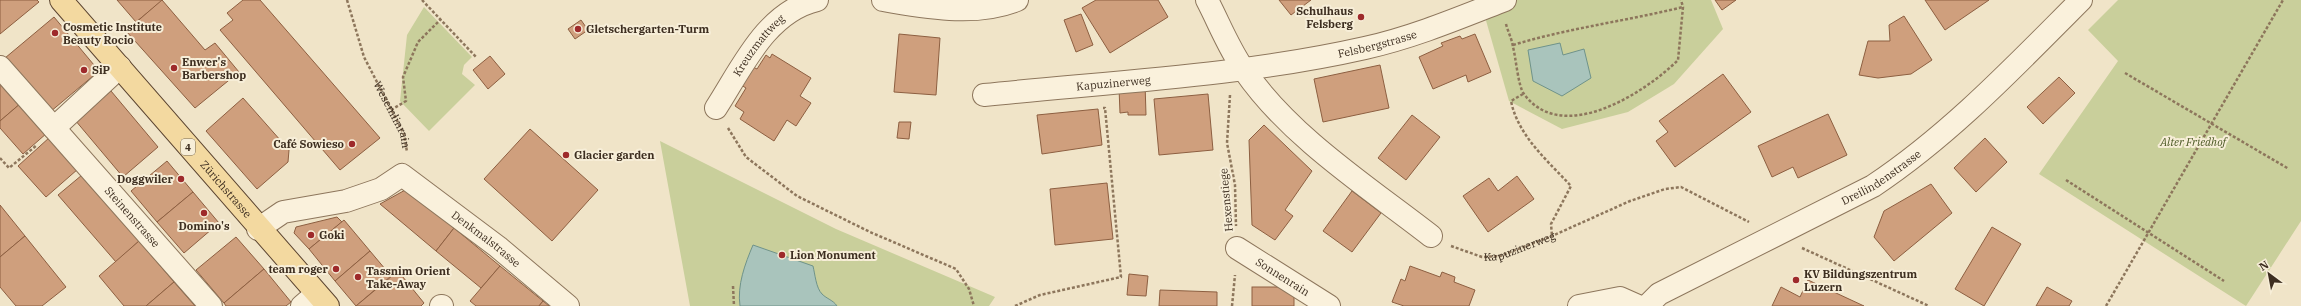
<svg xmlns="http://www.w3.org/2000/svg" width="2301" height="306" viewBox="0 0 2301 306" font-family="'IBM Plex Serif',serif">
	<rect width="100%" height="100%" fill="#f0e4c8"/>
	<g fill="#c9cf9b">
		<path d="M1505,0h206l12,29 -49,55 -46,28 -66,17 -53,-28 -26,-91z"/>
		<path d="M2118,0h183v221l-55,85 -207,-132 79,-113 -30,-31z"/>
		<path d="M424,7l48,50 -8,8 -2,9 13,11 -46,46 -29,-30 7,-66z"/>
		<path d="M660,141l176,88 159,68 -6,9h-299z"/>
	</g>
	<g fill="#a9c4bc" stroke="#6f938a">
		<path d="M1560,43l3,12 21,-6 7,29 -29,18 -29,-15 -5,-31z"/>
		<path d="M753,245l60,21c2,8 3,22 9,28 5,5 11,6 15,12h-97c-3,-21 5,-42 13,-61z"/>
	</g>
	<g fill="#cf9f7d" stroke="#8d5f41">
		<path d="M0,0h37l2,2 -39,32z"/>
		<path d="M117,0h46l-27,22z"/>
		<path d="M162,0l43,50 10,-7 24,29 -44,36 -69,-77z"/>
		<path d="M243,0h17l120,138 -40,32 -120,-140 13,-10 -6,-7z"/>
		<path d="M1096,0h62l10,17 -58,36 -28,-45z"/>
		<path d="M1279,0h32l-20,15z"/>
		<path d="M1715,0h21l-14,10z"/>
		<path d="M1925,0h64l-44,30z"/>
		<path d="M1081,14l12,31 -17,7 -12,-32z"/>
		<path d="M1904,16l28,44 -21,14 -33,4 -19,-3 9,-34h22l-1,-16z"/>
		<path d="M54,17l45,54 -49,41 -45,-54z"/>
		<path d="M581,20l7,10 -13,9 -7,-10z"/>
		<path d="M899,34l41,4 -4,57 -42,-3z"/>
		<path d="M1475,34l16,38 -23,10 -2,-7 -33,14 -14,-32 24,-11 -2,-3 19,-7 2,3z"/>
		<path d="M772,54l39,24 -11,18 11,7 -15,23 -9,-6 -13,21 -34,-22 4,-7 -9,-6 11,-18 -5,-3 12,-18 4,2 9,-14 4,3z"/>
		<path d="M490,56l15,18 -17,15 -15,-19z"/>
		<path d="M1380,65l9,43 -66,14 -9,-43z"/>
		<path d="M1723,74l28,38 -76,55 -19,-26 12,-9 -9,-11z"/>
		<path d="M2059,77l16,16 -32,31 -16,-17z"/>
		<path d="M0,79l21,24 -21,18z"/>
		<path d="M1145,83l1,32h-18v-3l-8,1 -1,-25z"/>
		<path d="M111,91l47,56 -35,30 -48,-57z"/>
		<path d="M1208,94l5,56 -54,5 -5,-56z"/>
		<path d="M243,98l46,52 -1,12 -31,27 -51,-58z"/>
		<path d="M21,103l26,30 -24,21 -23,-26v-7z"/>
		<path d="M1098,109l4,36 -60,9 -5,-39z"/>
		<path d="M1828,114l19,41 -49,23 -5,-11 -21,10 -14,-31z"/>
		<path d="M1412,115l28,22 -34,43 -28,-22z"/>
		<path d="M899,122h12l-2,17 -12,-1z"/>
		<path d="M1264,125l48,46 -27,39 8,6 -18,24 -23,-15 -3,-85z"/>
		<path d="M530,129l68,61 -46,51 -68,-62z"/>
		<path d="M50,137l28,32 -32,28 -28,-31z"/>
		<path d="M1985,138l22,24 -31,30 -22,-24z"/>
		<path d="M167,161l26,31 -36,30 -26,-31z"/>
		<path d="M82,175l57,66 -23,21 -58,-67z"/>
		<path d="M1517,176l17,23 -46,33 -25,-36 26,-18 9,13z"/>
		<path d="M1107,183l6,56 -58,6 -5,-56z"/>
		<path d="M1931,184l21,29 -58,48 -20,-24 10,-26z"/>
		<path d="M407,189l47,39 -18,23 -56,-47z"/>
		<path d="M1352,191l29,22 -29,39 -29,-21z"/>
		<path d="M193,192l26,31 -35,30 -27,-31z"/>
		<path d="M0,205l25,31 -25,21z"/>
		<path d="M337,217l5,5 -33,27 -15,-16 2,-6z"/>
		<path d="M344,220l26,31 -35,30 -26,-32z"/>
		<path d="M1992,227l29,17 -37,62 -29,-17z"/>
		<path d="M454,228l46,38 -19,22 -45,-37z"/>
		<path d="M25,236l41,51 -24,19h-26l-16,-19v-30z"/>
		<path d="M236,237l28,32 -40,34 -28,-33z"/>
		<path d="M139,241l35,41 -28,24h-22l-25,-30z"/>
		<path d="M370,251l21,25 -35,30 -21,-25z"/>
		<path d="M500,266l43,35 -4,5h-63l-6,-5z"/>
		<path d="M1410,266l30,11 2,-5 13,5 -1,5 21,8 -6,16h-65l-12,-4 9,-23 4,2z"/>
		<path d="M264,269l27,33 -5,4h-60l-2,-3z"/>
		<path d="M398,271l26,32 -3,3h-65z"/>
		<path d="M1129,274l19,2 -2,20 -19,-1z"/>
		<path d="M1808,280l56,26h-92l9,-19 19,10z"/>
		<path d="M174,282l21,24h-49z"/>
		<rect x="1252" y="287" width="42" height="19"/>
		<path d="M2047,287l25,14 -3,5h-33z"/>
		<path d="M1160,290l57,2v14h-58z"/>
		<path d="M543,301l6,5h-10z"/>
	</g>
	<g fill="none" stroke-linecap="round" stroke-linejoin="round">
		<g stroke="#8d765c" stroke-width="24">
			<g id="minor">
				<path d="M883,0c43,7 92,17 134,0"/>
				<path d="M1207,0c12,23 22,49 37,70 46,67 124,117 187,166"/>
				<path id="s3" d="M0,67l211,239"/>
				<path id="s4" d="M984,95c127,-13 257,-19 381,-47 49,-11 94,-30 140,-48"/>
				<path id="s5" d="M716,108c26,-40 50,-96 101,-108"/>
				<path d="M54,128l66,-61"/>
				<path id="s6" d="M258,229l25,-17 63,-11 35,-12 21,-14 96,72 70,59"/>
				<path id="s7" d="M1237,248l92,58"/>
				<path d="M302,306l14,-12"/>
				<path d="M441,306h1"/>
				<path d="M1579,306l41,-8 18,8"/>
				<path id="s8" d="M1647,306l12,-12 214,-108c78,-52 142,-120 208,-186"/>
			</g>
		</g>
		<g stroke="#5b4430" stroke-width="24">
			<g id="major">
				<path id="s9" d="M61,0l267,306"/>
			</g>
		</g>
		<g stroke="#8d765c" stroke-width="2.5" stroke-dasharray="3 2" stroke-linecap="butt">
			<path id="s1" d="M347,0l17,57 40,77 3,18"/>
			<path d="M422,0l55,58"/>
			<path d="M1506,24c2,8 6,15 7,23 3,11 5,39 11,47 38,52 121,-1 154,-34l5,-53 -2,-7"/>
			<path d="M1513,45c56,-17 113,-24 170,-38"/>
			<path d="M2125,73l164,96"/>
			<path d="M1523,94l-12,7c7,35 37,60 60,85l-20,38 1,12"/>
			<path d="M1230,95l-3,48 8,42 1,41"/>
			<path d="M391,110l15,-9 -3,-24 15,-35 23,-23"/>
			<path d="M728,128l18,29 51,39 73,36 86,37 13,20 5,17"/>
			<path d="M0,158l9,10 28,-23"/>
			<path d="M2066,180l158,101"/>
			<path id="s2" d="M1451,246l31,11 18,-1 52,-20 78,-35 35,-12 16,-2 68,35"/>
			<path d="M1802,248l127,58"/>
			<path d="M733,286l1,20"/>
			<path d="M1015,306l25,-11 81,-18 -16,-169h-2"/>
			<path d="M1232,306l3,-31"/>
			<path d="M2106,306l177,-306"/>
		</g>
		<use href="#minor" stroke="#faf1dc" stroke-width="22"/>
		<use href="#major" stroke="#f3d9a0" stroke-width="22"/>
	</g>
	<g fill="#9e2a2b" stroke="#f7eed8" stroke-width="1.5">
		<circle cx="1361" cy="17" r="4"/>
		<circle cx="578" cy="29" r="4"/>
		<circle cx="55" cy="33" r="4"/>
		<circle cx="174" cy="68" r="4"/>
		<circle cx="84" cy="70" r="4"/>
		<circle cx="352" cy="144" r="4"/>
		<circle cx="566" cy="155" r="4"/>
		<circle cx="181" cy="179" r="4"/>
		<circle cx="204" cy="213" r="4"/>
		<circle cx="311" cy="235" r="4"/>
		<circle cx="782" cy="255" r="4"/>
		<circle cx="336" cy="269" r="4"/>
		<circle cx="358" cy="277" r="4"/>
		<circle cx="1796" cy="280" r="4"/>
	</g>
	<g text-anchor="middle" stroke-width="4" stroke-linejoin="round" paint-order="stroke">
		<rect fill="#f7eed8" stroke="#756857" stroke-width="1" x="181" y="139" width="14" height="16" rx="3"/>
		<g font-size="10" font-weight="bold" fill="#3d2e20">
			<text x="188" y="151">4</text>
		</g>
		<g font-size="11" font-weight="bold" fill="#3d2e20" stroke="#f7eed8" text-anchor="start">
			<text x="1353" y="15" text-anchor="end">Schulhaus<tspan x="1353" dy="13">Felsberg</tspan></text>
			<text x="63" y="31">Cosmetic Institute<tspan x="63" dy="13">Beauty Rocio</tspan></text>
			<text x="586" y="33">Gletschergarten-Turm</text>
			<text x="182" y="66">Enwer's<tspan x="182" dy="13">Barbershop</tspan></text>
			<text x="92" y="74">SiP</text>
			<text x="344" y="148" text-anchor="end">Café Sowieso</text>
			<text x="574" y="159">Glacier garden</text>
			<text x="173" y="183" text-anchor="end">Doggwiler</text>
			<text x="204" y="230" text-anchor="middle">Domino's</text>
			<text x="319" y="239">Goki</text>
			<text x="790" y="259">Lion Monument</text>
			<text x="328" y="273" text-anchor="end">team roger</text>
			<text x="366" y="275">Tassnim Orient<tspan x="366" dy="13">Take-Away</tspan></text>
			<text x="1804" y="278">KV Bildungszentrum<tspan x="1804" dy="13">Luzern</tspan></text>
		</g>
		<g font-size="11" fill="#3d2e20" stroke="#f7eed8">
			<text dy="4" stroke="none"><textPath href="#s4" startOffset="397">Felsbergstrasse</textPath></text>
			<text dy="4" stroke="none"><textPath href="#s5" startOffset="76">Kreuzmattweg</textPath></text>
			<text dy="4" stroke="none"><textPath href="#s4" startOffset="130">Kapuzinerweg</textPath></text>
			<text dy="4" stroke="none"><textPath href="#s1" startOffset="124">Wesemlinrain</textPath></text>
			<text dy="4" stroke="none"><textPath href="#s8" startOffset="268">Dreilindenstrasse</textPath></text>
			<text dy="4" stroke="none"><textPath href="#s9" startOffset="251">Zürichstrasse</textPath></text>
			<text transform="translate(1226 200) rotate(-95)" y="4">Hexenstiege</text>
			<text dy="4" stroke="none"><textPath href="#s3" startOffset="200">Steinenstrasse</textPath></text>
			<text dy="4" stroke="none"><textPath href="#s6" startOffset="262">Denkmalstrasse</textPath></text>
			<text dy="4" stroke="none"><textPath href="#s2" startOffset="72">Kapuzinerweg</textPath></text>
			<text dy="4" stroke="none"><textPath href="#s7" startOffset="54">Sonnenrain</textPath></text>
		</g>
		<g font-size="11" font-style="italic" fill="#4d5a26" stroke="#f7eed8">
			<text x="2193" y="146">Alter Friedhof</text>
		</g>
	</g>
	<g transform="translate(2269 274) rotate(328)" stroke="#f7eed8" stroke-width="3" paint-order="stroke">
	<path d="M0-3L7 15L0 10L-7 15Z" fill="#3d2e20"/>
	<text y="-6" font-size="11" font-weight="bold" text-anchor="middle" fill="#3d2e20">N</text>
	</g>
</svg>
